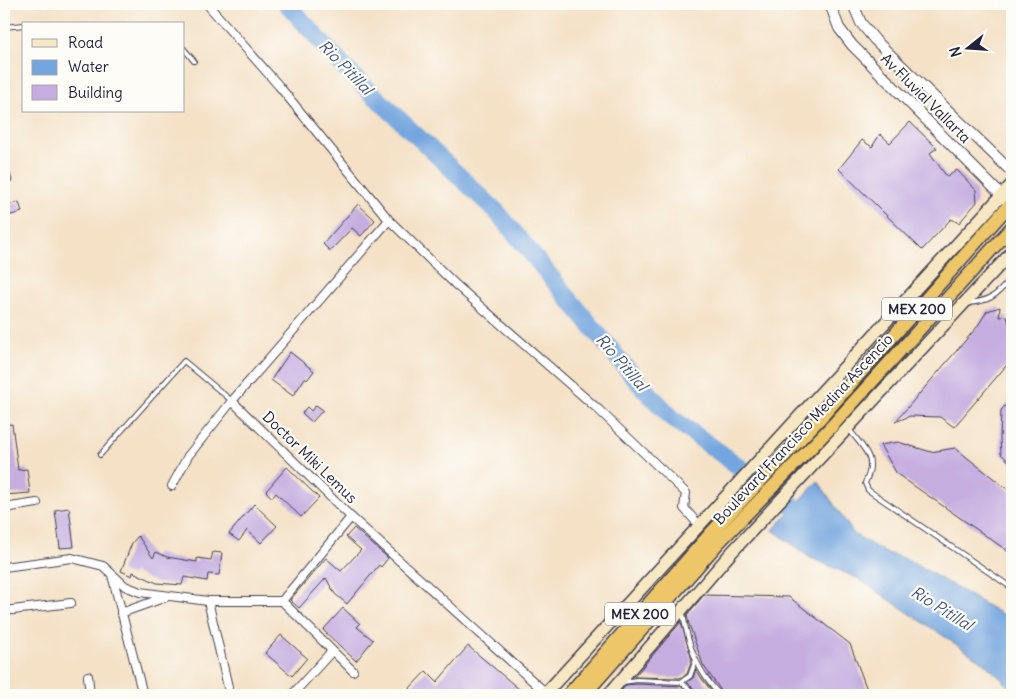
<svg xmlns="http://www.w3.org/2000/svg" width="1016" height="699" font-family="Delius,sans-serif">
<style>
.water{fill:#73a5de;stroke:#4a648c}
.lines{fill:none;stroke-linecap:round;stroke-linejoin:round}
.river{stroke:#73a5de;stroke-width:18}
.building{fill:#c5ade0}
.service-casing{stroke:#423f50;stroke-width:6}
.minor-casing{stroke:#423f50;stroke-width:10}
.tertiary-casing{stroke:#423f50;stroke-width:12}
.secondary-casing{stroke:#423f50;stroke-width:14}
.trunk-casing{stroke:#423f50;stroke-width:15}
.service{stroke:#fff;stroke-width:4}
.minor{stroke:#fff;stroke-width:8}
.tertiary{stroke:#fff;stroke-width:10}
.secondary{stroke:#f7e8c3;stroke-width:11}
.trunk{stroke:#ecc669;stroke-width:12}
.labels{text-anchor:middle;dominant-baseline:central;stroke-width:4.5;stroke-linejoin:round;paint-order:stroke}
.shield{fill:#fdfcf7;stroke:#646373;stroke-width:1}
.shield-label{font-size:14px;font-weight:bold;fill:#22223b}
.street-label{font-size:15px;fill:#22223b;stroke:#fdfcf7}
.water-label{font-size:16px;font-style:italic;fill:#42567c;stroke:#fdfcf7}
</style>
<rect width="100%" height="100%" fill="#fdfcf7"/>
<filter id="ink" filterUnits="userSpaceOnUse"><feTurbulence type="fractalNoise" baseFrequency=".02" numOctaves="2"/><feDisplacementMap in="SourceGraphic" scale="10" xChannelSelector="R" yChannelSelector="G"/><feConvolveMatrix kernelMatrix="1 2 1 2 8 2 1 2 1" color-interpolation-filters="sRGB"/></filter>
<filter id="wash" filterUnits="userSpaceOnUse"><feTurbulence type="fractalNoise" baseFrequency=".0096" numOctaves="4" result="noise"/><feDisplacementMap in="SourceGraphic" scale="20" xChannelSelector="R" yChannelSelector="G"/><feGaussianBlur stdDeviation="1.12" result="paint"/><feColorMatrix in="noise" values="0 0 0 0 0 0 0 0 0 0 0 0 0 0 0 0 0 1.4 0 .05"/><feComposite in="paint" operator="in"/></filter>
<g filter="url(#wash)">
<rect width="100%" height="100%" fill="#f4e1c6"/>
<path class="water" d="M818 481 854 534 884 552 907 559 1012 620V689L984 663 857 578 809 557 773 530Z"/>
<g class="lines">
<path class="river" d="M287 4 343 66 497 212 637 381 672 418 814 521"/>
</g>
<g id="blocks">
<path class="building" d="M910 122 937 148 930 153 947 177 957 170 976 190 977 202 959 223 951 219 922 250 839 169 862 140 872 147 880 134 890 143Z
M6 159 12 181 4 183V160Z
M19 202 22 212 4 217V206Z
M358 204 375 220 361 236 352 228 330 251 323 244Z
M1000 307 999 317 1007 316 1012 343V359L954 427 940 417 910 416 895 422 977 327 987 311Z
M290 352 314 371 307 380 305 378 293 396 271 380Z
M1012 399V464L1001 454 1000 440 1001 410Z
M316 405 323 410 312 422 302 413 307 407 311 411Z
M12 424 18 470 27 469 30 493 4 495V425Z
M898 442 931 452 955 448 1012 493V554L897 474 880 445Z
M287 467 319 498 301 517 276 493 272 498 266 491Z
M254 504 277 526 261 543 247 530 239 541 229 534Z
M69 508 74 547 60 548 55 510Z
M354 528 388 558 381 567 379 565 347 604 335 594 326 578 299 608 290 600 326 558 341 571 361 550 346 537Z
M138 536 153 558 156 552 167 557 197 562V558L211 560 213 552 222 553 219 575 208 574 207 581 184 577 182 585 157 583 133 572 132 576 121 571 132 543Z
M704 595 789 597 850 644 869 695H724L703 665 689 624 687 615Z
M343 608 360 624 357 627 373 640 356 661 323 630Z
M681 622 692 660 687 674 680 678 634 677Z
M281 635 307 658 292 676 265 653Z
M468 646 526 695H413L408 690 426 671 437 682Z
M696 669 702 679 715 695H700L687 682 693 678Z
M637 684 680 686 691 695H618L626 685Z"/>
</g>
</g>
<g filter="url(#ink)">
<use href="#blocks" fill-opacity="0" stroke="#423f50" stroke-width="1"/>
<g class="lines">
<defs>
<path id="service" d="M4 27 24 25
M184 49 194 61
M968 303C989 301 995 297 1009 281L1007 260
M849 429C864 450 878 457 865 483L868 490 1012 588
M100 455 184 361 232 401
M683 613C688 646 697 671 720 695
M623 682 637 680 681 682 696 695
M681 682 690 676 695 662
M389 693 391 695"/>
<path id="minor" d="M207 4 279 86 389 220 456 285 599 410 686 493 684 508 699 525
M389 220 232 401 351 517 546 693
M172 486 188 456 232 401
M4 508 37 503
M4 567 72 558 103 566 125 586 140 592 208 601H282L351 517
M112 575 143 695
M208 601 228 687
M282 601 353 671
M4 611 71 603
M121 613 166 597
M88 676 90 695
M292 695 332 651"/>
<path id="tertiary" d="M830 4 839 28 852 45 1012 206
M853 4 861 23 875 40 1012 172"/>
<path id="secondary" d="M544 695 1012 184
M608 695 731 553 1012 252"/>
<path id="trunk" d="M568 695 711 533 824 414 1012 202
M584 695 719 542 832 426 1012 227"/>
</defs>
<use href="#service" class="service-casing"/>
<use href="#minor" class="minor-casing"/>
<use href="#tertiary" class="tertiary-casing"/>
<use href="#secondary" class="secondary-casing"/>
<use href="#trunk" class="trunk-casing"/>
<use href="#service" class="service"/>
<use href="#minor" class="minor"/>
<use href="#tertiary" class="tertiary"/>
<use href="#secondary" class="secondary"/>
<use href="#trunk" class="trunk"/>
</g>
</g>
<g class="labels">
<g class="shield">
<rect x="882" y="297.5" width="70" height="23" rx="4"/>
<rect x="605" y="602.5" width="70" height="23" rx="4"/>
</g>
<g class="shield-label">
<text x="917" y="309">MEX 200</text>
<text x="640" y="614">MEX 200</text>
</g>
<g class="street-label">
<text transform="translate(926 98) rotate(45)">Av Fluvial Vallarta</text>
<text transform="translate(803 429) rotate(-47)">Boulevard Francisco Medina Ascencio</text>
<text transform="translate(310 457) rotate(44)">Doctor Miki Lemus</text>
</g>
<g class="water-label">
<text transform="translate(346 67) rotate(46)">Rio Pitillal</text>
<text transform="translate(622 362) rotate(49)">Rio Pitillal</text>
<text transform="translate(942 608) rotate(32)">Rio Pitillal</text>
</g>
</g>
<rect width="1016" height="699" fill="none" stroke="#fdfcf7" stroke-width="20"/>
<rect x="22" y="22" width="162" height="90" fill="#fdfcf7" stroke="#a5a5ac"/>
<rect x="32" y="39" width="25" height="8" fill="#f7e8c3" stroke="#a5a5ac"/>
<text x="68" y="48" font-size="15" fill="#22223b">Road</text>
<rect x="32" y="60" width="25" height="15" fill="#73a5de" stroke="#a5a5ac"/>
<text x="68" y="72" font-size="15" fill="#22223b">Water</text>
<rect x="32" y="85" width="25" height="15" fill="#c5ade0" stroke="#a5a5ac"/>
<text x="68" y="98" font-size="15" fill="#22223b">Building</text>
<g transform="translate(968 48) rotate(253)" stroke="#fdfcf7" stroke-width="4" paint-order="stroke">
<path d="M0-4L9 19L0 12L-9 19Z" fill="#22223b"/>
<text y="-8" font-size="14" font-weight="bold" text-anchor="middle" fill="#22223b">N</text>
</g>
</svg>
